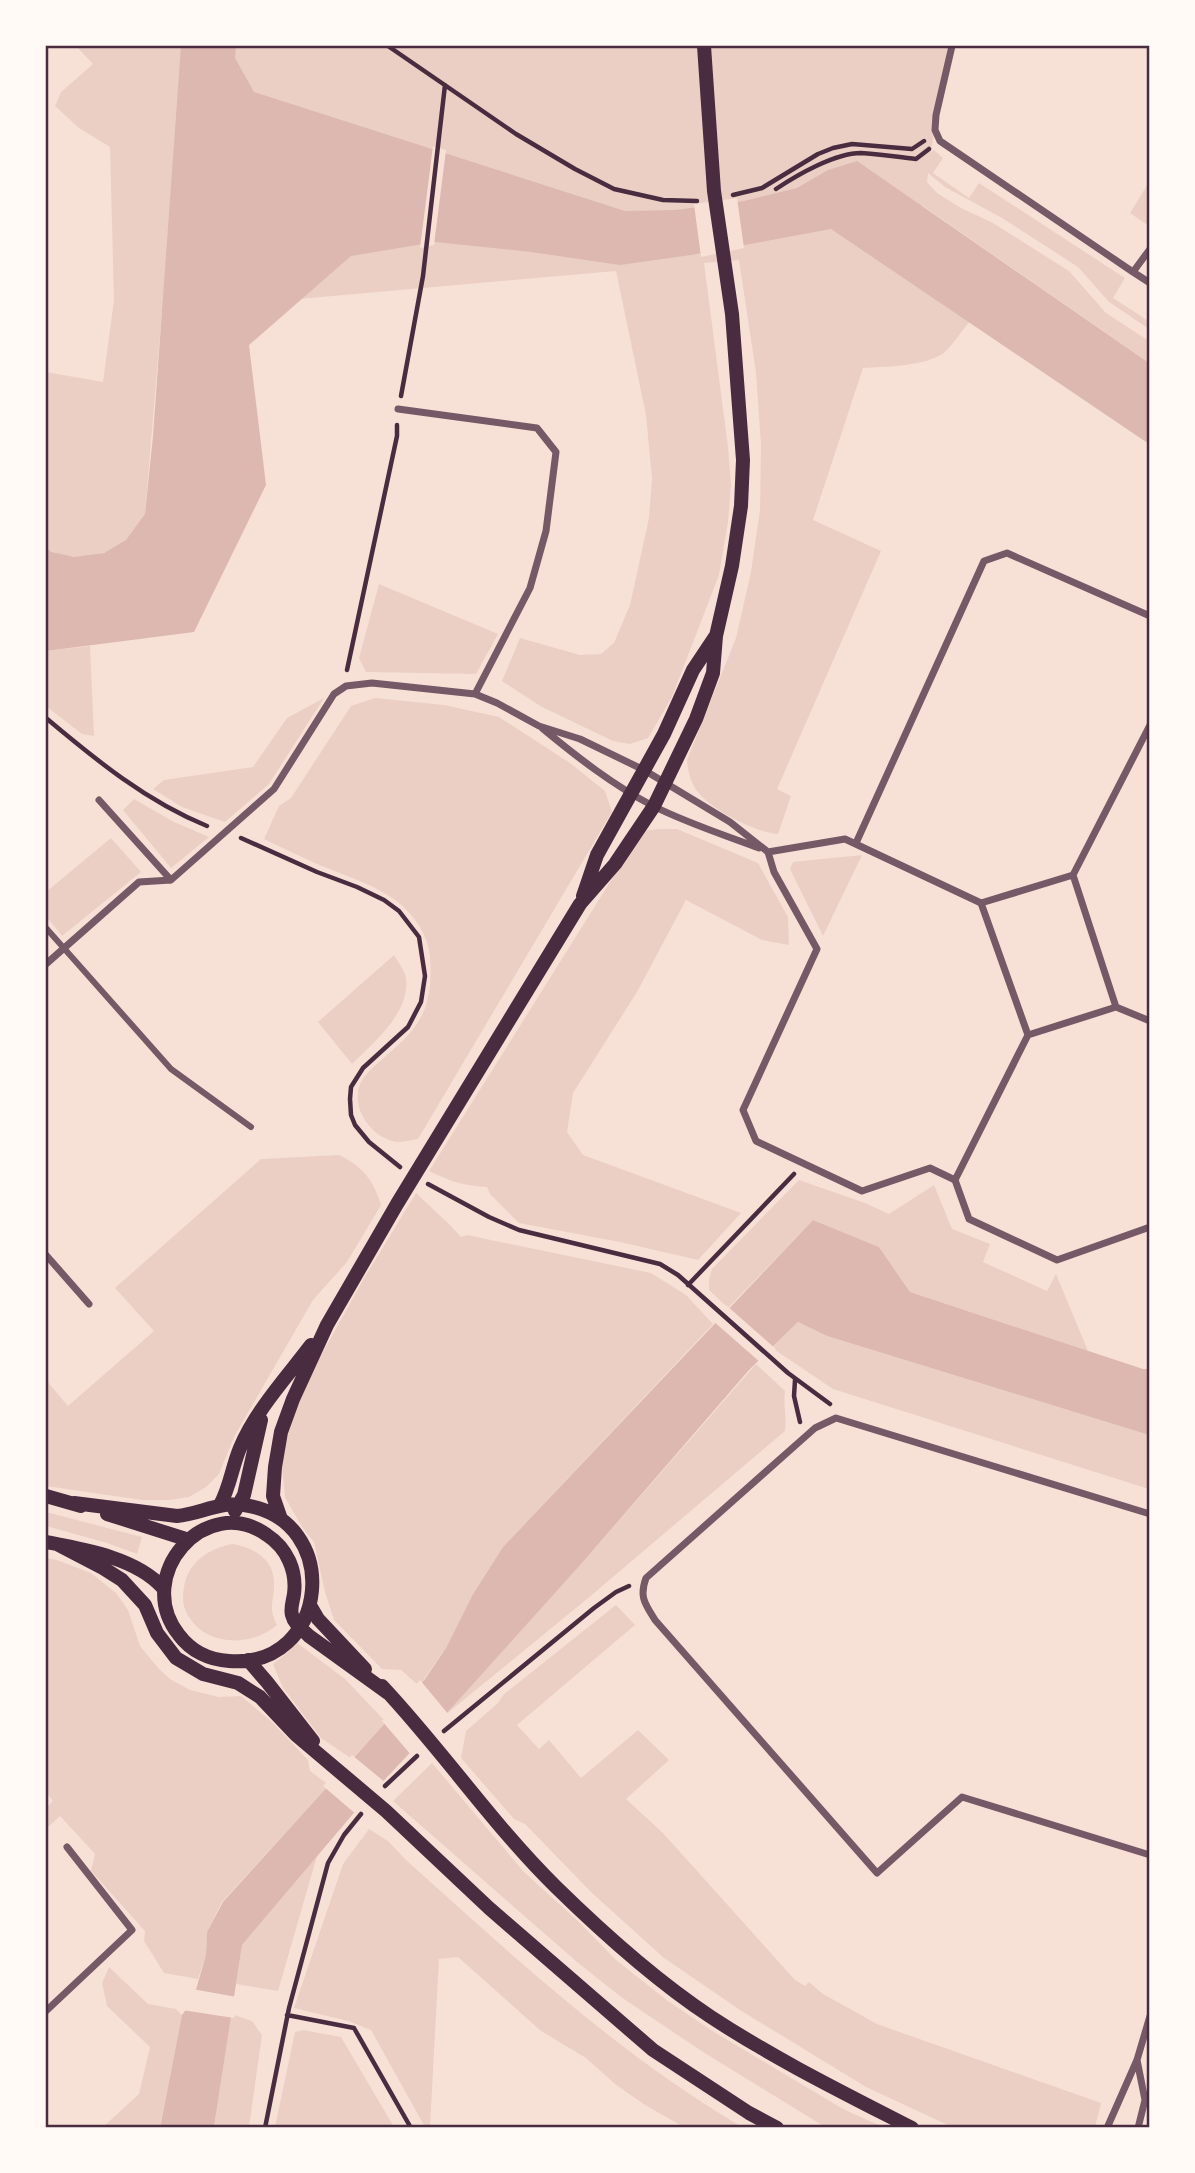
<svg xmlns="http://www.w3.org/2000/svg" width="1195" height="2173" font-family="Ubuntu,sans-serif">
<style>
.green{fill:#ebcfc5}
.water{fill:#dcb8b0}
.pier{fill:#f7e1d7}
.lines{fill:none;stroke-linecap:round;stroke-linejoin:round}
.path{stroke:#4a2c40;stroke-width:4.5}
.pedestrian{stroke:#755966;stroke-width:6}
.minor{stroke:#755966;stroke-width:7}
.secondary{stroke:#4a2c40;stroke-width:14}
.neatline{fill:none;stroke:#4a2c40;stroke-width:2.5}
</style>
<rect width="100%" height="100%" fill="#f7e1d7"/>
<path class="green" d="M76 46H948L931 152 934 150 943 158 933 173 969 198 979 183 1125 278 1113 298 1150 322 1149 329 1109 302 1078 267 1002 218 945 187 928 173 927 182 937 193 961 208 993 223 1069 271 1106 313 1149 341V363L923 206 863 250 970 321C962 331 954 343 945 352 928 366 884 367 863 368L813 520 881 551 777 789 791 796 778 834C756 833 710 809 697 791 690 781 688 771 687 760L736 638 751 572 760 510 761 445 756 373 739 260 704 263 728 447 731 485 728 522 719 575 672 697 648 738 630 744 613 741 542 707 502 681 520 638 580 655 601 654 614 643 630 605 649 518 652 479 646 415 616 271 162 311 145 514C139 522 133 534 125 541 104 558 69 563 46 548V372L103 382 114 300 110 147 79 128 55 106 61 92 93 64Z
M1149 182 1150 226H1149L1130 213Z
M379 584 498 634 476 674 366 672 359 658Z
M90 646 94 736 82 734 46 706V651Z
M324 698 269 784 225 822 182 807 153 789 164 780 253 767 287 718Z
M375 698 444 705 499 717 570 763 605 791 612 812 418 1139C411 1140 403 1142 397 1142 372 1138 352 1110 359 1087 362 1077 371 1069 379 1062 406 1038 426 1024 430 985 431 971 431 955 427 942 409 893 360 882 317 864 299 856 281 847 264 839L279 806 291 798 351 706Z
M134 799 172 821 209 837 171 868 123 810Z
M658 829H677L758 863 788 917 789 945 762 940 686 900 637 992 573 1093 567 1132 583 1155 741 1213 698 1260 620 1242 519 1223 490 1194 487 1187C465 1186 449 1181 429 1171L642 831Z
M111 838 141 872 62 936 46 916V892Z
M862 855 823 936 790 869 793 862Z
M394 955C398 962 406 972 406 979 410 1013 373 1043 352 1064L318 1022Z
M339 1155C363 1167 373 1179 381 1205L347 1262 313 1300 234 1437 219 1474 206 1487 189 1497 170 1500H142L46 1486V1380L68 1406 154 1331 115 1288 261 1159Z
M799 1180 865 1203 889 1214 934 1185 952 1229 990 1244 983 1262 1047 1291 1056 1274 1088 1351 910 1292 879 1247 813 1220 728 1308 709 1290V1279L712 1269Z
M416 1193 450 1225 461 1237 467 1235 651 1273 686 1295 713 1324 503 1547 473 1594 446 1648 419 1686 401 1670 382 1669 334 1620 325 1592 314 1542 302 1527 285 1497 281 1458 296 1409 318 1361 363 1280Z
M798 1322 827 1336 1149 1435V1489L833 1389 772 1348Z
M756 1364 785 1391C783 1406 787 1416 785 1431L587 1599 444 1716 582 1563Z
M46 1512 142 1537 137 1554 107 1543 46 1526Z
M233 1544C254 1548 273 1558 274 1582 275 1600 267 1606 277 1625 250 1649 199 1646 185 1609 182 1602 183 1594 184 1587 188 1562 209 1548 233 1544Z
M46 1558 57 1560 91 1573 116 1593 128 1610 140 1646 159 1669 170 1679 190 1690 219 1697 241 1696 272 1722 308 1760 310 1771 329 1785 222 1902 207 1932 206 1955 198 1979 164 1973 144 1941 145 1931 91 1871 95 1854 60 1816 46 1829V1808L53 1801 46 1792Z
M616 1605 635 1625 517 1725 539 1749 549 1740 581 1778 638 1730 669 1760 626 1799 663 1833 795 1980 805 1986 809 1982 823 1994 877 2024 1101 2103 1095 2127H952L866 2087 740 2010 664 1958 592 1893 525 1824 514 1819 461 1758 466 1731 498 1703 503 1695Z
M296 1642 345 1679 386 1722 352 1759 321 1738 283 1688 273 1664 287 1653Z
M432 1763 524 1872 579 1922 616 1960 668 2001 711 2030 843 2109 883 2127H825L703 2052 621 1997 577 1962 393 1801Z
M369 1829 388 1841 406 1860C512 1955 618 2054 742 2127H684L645 2105 615 2084 586 2058 541 2031 458 1957 439 1959 430 2127H425L371 2030 348 2021 294 2008 343 1864Z
M317 1856 278 1991 236 1984 242 1945Z
M109 1967 148 2004 176 2009 182 2015 160 2127H103L139 2094 150 2047 107 2006 102 1983Z
M231 2014 252 2021 262 2035 249 2127 214 2128Z
M303 2030 341 2037 394 2127H275L295 2032Z"/>
<path class="water" d="M181 46H236L235 58 254 92 625 211 675 210 744 201 797 188 828 170 857 161 1149 363V444L831 229 691 255 620 265 531 252 435 242 351 256 249 345 266 485 194 632 46 651V548L52 552 74 557 104 553 126 540 145 514 153 436Z
M813 1220 879 1247 910 1292 1143 1369H1149V1435L827 1336 798 1322 749 1370 582 1563 437 1724 358 1808 242 1945 214 2127 160 2128 182 2015 193 2000 206 1955 207 1932 223 1902 425 1679 446 1648 473 1594 503 1547Z"/>
<path class="pier" d="M433 146 446 150 434 245 420 248Z
M737 198 744 248 701 257 694 204Z
M726 1305 776 1349 761 1363 712 1320Z
M420 1680 449 1715 412 1756 382 1721Z
M352 1755 386 1783 357 1815 323 1786Z
M192 1989 237 1997 234 2018 182 2010 190 1999Z"/>
<g class="lines">
<path class="path" d="M388 46 516 134 575 169 614 189 663 200 697 201
M776 189C797 175 835 153 861 153 879 154 897 157 916 159L929 149
M733 195 762 188 818 154 833 148 852 144 912 149 924 141
M401 396 423 276 445 85
M347 670 397 436V425
M46 718C96 760 146 801 207 826
M241 838 317 872 357 887 384 900 399 911 419 937 425 976 421 1002 408 1027 363 1068 351 1087 350 1099 351 1115 355 1125 369 1142 400 1167
M428 1184 489 1217 519 1230 660 1264 678 1275 788 1373 830 1404
M688 1285 794 1174
M795 1380 794 1396 800 1422
M444 1731 594 1608 616 1592 629 1586
M385 1786 417 1756
M287 2015 354 2028 411 2128
M265 2128 289 2008 328 1863 344 1835 361 1814"/>
<path class="pedestrian" d="M46 928 171 1069 251 1127"/>
<path class="minor" d="M952 46 936 115 935 130 940 141 1133 272
M1150 249 1133 272 1150 283
M398 409 537 428 556 452 546 531 530 588 475 694
M542 728C577 757 613 785 653 806 687 823 724 835 759 848
M99 800 171 880
M856 843 984 561 1007 553 1150 616
M1073 875 1116 1007 1150 1021
M981 903 1073 875 1150 725
M46 964 139 882 171 880 274 789 334 694 346 686 372 683 475 694 497 703 539 726 580 739 644 770 730 822 768 852
M1116 1007 1028 1035 955 1180 969 1219 1057 1260 1150 1227
M955 1180 930 1168 862 1191 756 1141 743 1110 817 949 774 872 768 852 845 839 981 903 1028 1035
M46 1255 89 1304
M1150 1514 836 1418 815 1428 806 1436 646 1578C639 1597 645 1604 655 1620L877 1873 962 1797 1150 1855
M46 2011 132 1930 67 1847
M1137 2060 1145 2100 1138 2128
M1107 2128 1137 2060 1150 2016"/>
<path class="secondary" d="M583 896 597 855 664 734 693 670 715 637
M46 1496 81 1506
M74 1503 177 1516C200 1514 220 1501 244 1505 344 1519 330 1669 229 1661 209 1660 191 1651 179 1635 132 1576 206 1491 267 1535 287 1548 297 1571 294 1594 293 1601 290 1609 292 1615 294 1624 303 1630 309 1636L388 1693
M220 1505C230 1487 232 1467 240 1448 256 1410 286 1378 311 1345
M235 1511 244 1495 261 1420
M107 1514 189 1540
M281 1519 273 1496 275 1467 281 1432 293 1399 327 1325 397 1204 580 904 615 864 654 806 696 719 713 673 716 636 732 566 741 506 743 460 732 314 714 191 704 46
M46 1542C83 1549 137 1558 163 1588
M57 1544 103 1568 122 1580 145 1605 157 1633 176 1658 203 1674 238 1683 260 1697 296 1735 386 1811 489 1908 653 2050 749 2113 777 2128
M311 1607 318 1619 365 1669
M248 1660 267 1682 313 1741
M382 1686C443 1751 493 1825 556 1887 604 1934 655 1980 711 2017 775 2059 844 2093 912 2128"/>
</g>
<rect width="1195" height="2173" fill="none" stroke="#fffaf5" stroke-width="94"/>
<rect x="47" y="47" width="1101" height="2079" class="neatline"/>
</svg>
